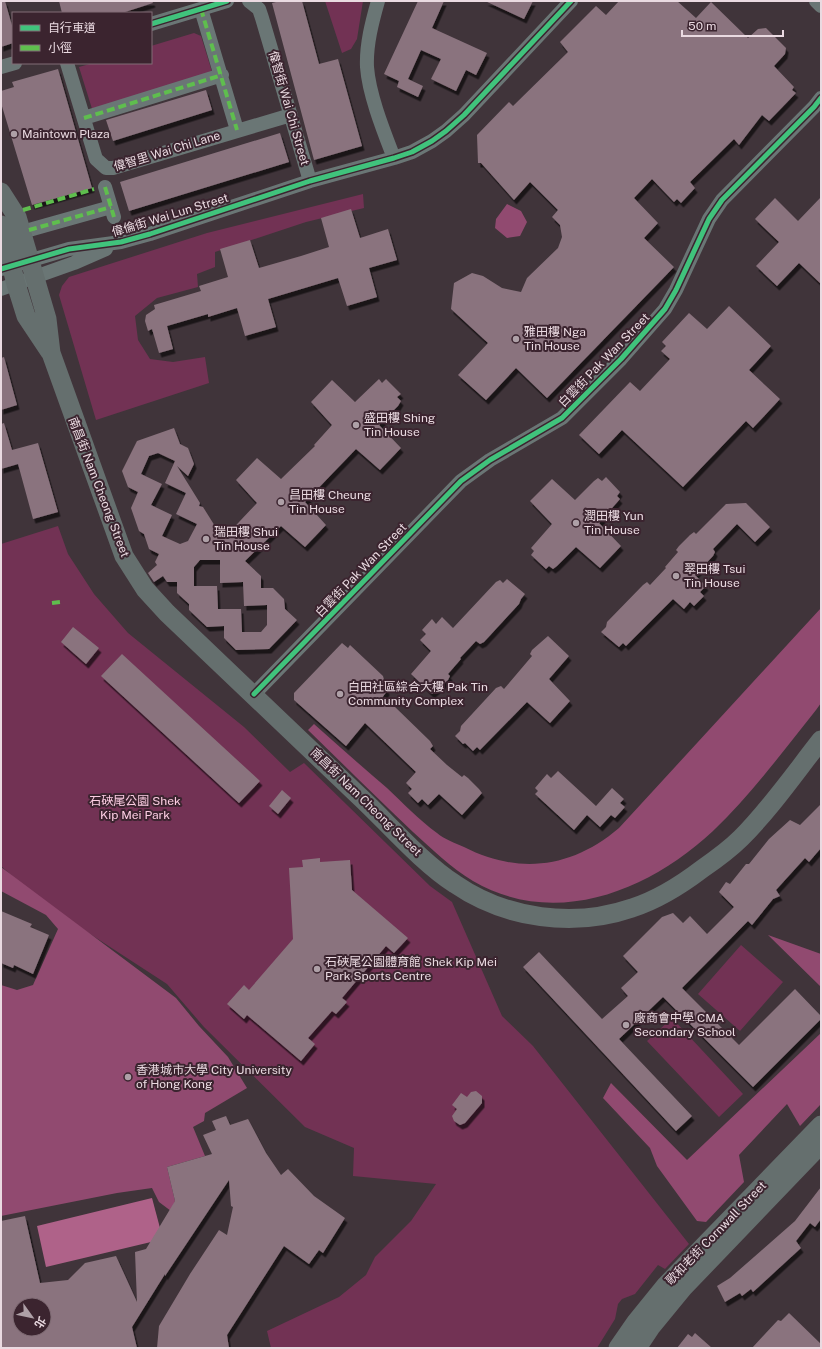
<svg xmlns="http://www.w3.org/2000/svg" width="822" height="1349" font-family="'Public Sans','Noto Sans TC',sans-serif">
<style>
.green{fill:#723254}
.forest{fill:#914a70}
.water{fill:#af6289}
.building{fill:#8a737e;fill-rule:evenodd;filter:url(#shadow)}
.lines{fill:none;stroke-linecap:round;stroke-linejoin:round}
.street{stroke:#6a7675;stroke-width:14}
.secondary{stroke:#656f6e;stroke-width:19}
.quiet{stroke:#5fbe4e;stroke-width:4;stroke-dasharray:8 4;stroke-linecap:butt}
.cycleway-casing{stroke:#3b242f;stroke-width:8}
.cycleway{stroke:#40c37c;stroke-width:5}
.poi-dot{fill:#aea0a7;stroke:#3b242f;stroke-width:1.5}
.labels{text-anchor:middle;dominant-baseline:central;stroke-width:4;stroke-linejoin:round;paint-order:stroke}
.street-label{font-size:12px;fill:#eadae1;stroke:#3b242f}
.poi-label{font-size:12px;fill:#eadae1;stroke:#3b242f;text-anchor:start}
.park-label{font-size:12px;fill:#fccde2;stroke:#3b242f}
</style>
<defs>
<filter id="shadow"><feDropShadow dx="2.5" dy="4.5" stdDeviation="0" flood-color="#0009"/></filter>
</defs>
<rect width="100%" height="100%" fill="#40343a"/>
<path class="green" d="M325 1H363L357 39 351 49 342 53Z
M194 33 201 36 213 75 93 112 79 67 93 63H151V46Z
M363 194 364 208 306 222 215 252V267L197 274 198 287 157 298 135 316 138 340 150 359 173 362 205 357 209 383 96 420 59 295 62 286 69 277 207 233Z
M58 526 68 554 94 594 128 633 244 727 290 772 304 763 430 886 452 902 502 1016 533 1046 689 1244 665 1269 658 1265 635 1294 622 1299 618 1304 615 1319 597 1348H271L267 1331 339 1297 366 1275 375 1257 411 1221 436 1184 353 1176 354 1148 305 1127 204 1027 167 984 44 904 1 866V544Z
M741 945 783 982 740 1031 698 994Z
M672 1018 743 1094 719 1117 647 1041Z"/>
<path class="forest" d="M507 204 521 211 527 222 520 236 507 238 495 228 496 219Z
M821 608V703L816 710C783 751 751 795 713 831 649 891 555 929 473 881 451 868 432 849 413 832 378 799 343 764 308 730L314 724C338 745 362 767 387 788 403 803 419 820 437 833 444 839 455 843 464 847 519 875 572 868 619 828Z
M1 867 176 998 199 1026 228 1057 247 1088 205 1113 204 1121 193 1127 205 1156 167 1167 175 1201 171 1211 159 1202 152 1188 117 1193 1 1216V985L17 990 33 985 58 929 46 915 1 891Z
M768 935 821 954V987Z
M821 1033V1104L800 1126 787 1104 739 1155 744 1182 706 1222 697 1221 657 1166 650 1148 603 1098 611 1083 687 1160Z"/>
<path class="water" d="M152 1198 160 1228 151 1242 46 1267 37 1226Z"/>
<path class="building" d="M1 1H5L13 29V43L1 47Z
M59 1H152L153 3 122 13H62Z
M280 1H302L319 64 338 59 362 146 314 160 272 3Z
M418 1H444L432 28 487 53 476 75 466 70 456 91 431 79 441 59 421 50 408 79 423 86 418 97 397 87 399 81 384 74Z
M485 1H533L524 19Z
M619 1H677L696 18 711 2 748 38 758 29 766 28 786 48 785 54 774 66 794 87 792 90 796 93 769 121 762 115 739 145 734 139 690 182 695 188 681 203 677 199 674 202 652 179 634 198 658 223 644 238 674 267 547 398 516 368 486 400 458 375 488 343 451 309 454 283 472 273 483 276 502 288 521 292 527 278 558 248 562 237 560 225 552 217 558 210 530 182 514 200 481 163H478L477 135 509 102 513 106 568 52 560 42 596 6 606 15Z
M58 69 92 188 32 205 1 103V91L14 87 12 82Z
M206 90 212 110 113 141 106 120Z
M280 133 289 162 129 211 120 182Z
M821 197V284L799 263 777 286 756 266 779 242 755 219 775 198 798 221Z
M351 209 360 238 388 229 397 260 369 268 377 297 347 306 338 278 268 299 276 327 245 336 237 308 208 317V314L167 326 173 349 159 353 152 329 148 331 145 321 146 315 155 309 154 305 201 291 199 286 228 277 220 249 250 240 259 268 301 256 329 247 321 218Z
M729 306 771 346 749 370 780 399 753 428 746 421 683 487 622 430 599 454 579 435 630 382 640 391 670 359 661 351 666 346 662 342 689 313 707 329Z
M4 357 17 405 1 410V358Z
M379 379 382 383 386 379 401 394 397 397 401 401 398 406 379 425 401 448 380 470 356 449 305 502 326 525 305 547 281 526 245 561 261 576V588H273L284 599 285 609 297 620 269 649 236 650 224 638V626L207 627 189 610V604L177 593V582H167L163 576 154 582 148 573 157 565 155 562 159 554 149 549 144 534 139 531 131 508 138 492 128 487 122 471 137 441 174 428 180 444 188 448 194 464 188 476 177 466 200 503 199 506 203 507 223 539 257 503 236 480 257 458 281 479 315 446 314 445 332 425 311 402 332 380 355 402ZM158 453 175 461 165 483 186 493 176 514 197 524 188 541 180 544 162 536 172 515 151 505 162 484 141 474 149 456ZM200 560H220V583L243 582 244 606 267 605V625L261 632H242L241 609H218L217 586H194V567Z
M4 423 12 450 38 443 58 512 33 519 18 464 1 469V424Z
M606 477 620 492 617 496 620 499 599 523 621 546 600 568 576 547 557 566 553 569 549 566 546 569 531 555 534 551 531 548 552 524 530 501 552 479 575 500 594 481 598 478 602 481Z
M746 503 770 527 755 542 737 524 713 549 715 552 713 556 695 575 706 586 700 592 704 596 694 606 690 602 684 609 673 599 626 646 623 643 619 647 601 632 606 627 607 622 643 585 647 582 650 585 666 568 665 567 678 552 676 550 679 546 690 535 694 532 696 534 726 504Z
M507 579 525 594 521 599 519 604 484 642 480 644 476 641 460 658 461 659 448 674 450 676 448 680 432 694 411 674 431 651 420 640 426 634 422 630 432 619 436 624 442 617 453 628 496 582 500 580 503 583Z
M73 627 99 648 86 664 61 642Z
M548 636 569 656 549 679 570 701 550 723 527 702 480 750 477 747 473 751 465 743 463 744 455 736 460 731 461 726 496 688 501 686 504 689 532 656 530 654 532 650Z
M342 643 348 648 350 645 383 676 387 691 377 705 394 706 430 741 433 746 430 749 447 765 462 777 464 775 468 778 479 789 482 793 462 815 439 794 428 805 422 799 418 803 408 793 412 789 406 783 416 772 365 723 346 746 294 700V693Z
M122 654 260 781 239 803 101 676Z
M558 771 596 806 612 788 624 799 620 803 625 807 615 818 611 815 600 827 587 815 574 830 535 794 538 791 535 788 547 774 551 778Z
M282 790 291 798 278 814 269 806Z
M821 804V848L809 862 805 858 776 890 780 896 773 899 752 925 748 921 682 988 739 1045 795 989 821 1016V1019L753 1087 663 997 619 1039 692 1116 676 1131 523 967 539 952 602 1019 628 996 621 988 638 972 623 956 662 917 673 913 683 923 690 916 707 934 734 907 719 892 726 882 730 884 746 864H749L769 839 790 820 800 825Z
M320 858V862L350 860 352 890 408 938 394 953 386 946 342 998 347 1002 336 1014 332 1011 308 1038 315 1044 301 1061 247 1015 244 1019 227 1004 244 985 249 990 293 939 289 868 303 867 302 860Z
M1 911 32 924 30 927 49 935 33 974 14 965 13 968 1 963Z
M476 1091 482 1096V1103L465 1123 460 1125 454 1121 452 1116 457 1109 452 1105 461 1093 467 1097 471 1092Z
M226 1116 230 1125 248 1119 266 1153 281 1175 288 1169 314 1196 345 1218 323 1253 319 1250 309 1264 284 1246 227 1335 229 1348H157L159 1326 190 1274 219 1230 227 1235 233 1207 231 1206 229 1180 165 1276V1274L132 1327 137 1348H1V1221L25 1216 40 1283 68 1280 85 1263 116 1256 137 1302 135 1252 146 1249 175 1201 167 1167 212 1154 203 1135 216 1130 212 1121ZM20 1305H44V1329H20Z
M821 1187V1219L815 1227 810 1223 796 1241 801 1248 753 1292 751 1289 742 1296 740 1293 725 1302 717 1286 730 1278 795 1221Z
M789 1313 821 1344V1348H752L778 1320 781 1321Z
M695 1333 712 1348H677L688 1334 692 1337Z"/>
<g class="lines">
<path class="street" d="M249 1 259 9 262 18 310 181
M378 1C372 22 366 45 367 67 369 95 384 132 394 158
M816 1 821 6
M201 9 237 130
M151 24 227 1
M67 63 96 159 106 168H113L291 115
M1 67 15 63
M84 118 222 75
M105 187 114 217
M29 230 111 207
M1 269 69 249 121 242 150 234 310 181 394 158 412 152 432 141 446 131 464 115 571 1
M1 289 74 263 106 249
M254 694 461 481 490 460 562 418 621 359 665 309 676 290 709 219 722 200 814 107 821 98"/>
<path class="secondary" d="M1 192 17 217 47 319 51 353 124 556 145 589 167 613C231 674 295 735 359 796 389 824 421 862 455 884 506 919 574 928 632 908 657 900 681 885 702 869 715 860 729 850 741 838 771 808 795 773 821 740
M1 225 16 284 26 316 50 352
M618 1348 636 1322 666 1285 821 1125
M637 1348 651 1327 683 1288 821 1144"/>
<path class="quiet" d="M201 9 237 130
M84 118 222 75
M105 187 114 217
M23 210 94 189
M29 230 111 207
M52 603 60 602"/>
<defs>
<path id="cycleway" d="M151 24 227 1
M1 269 69 249 121 242 150 234 310 181 394 158 412 152 432 141 446 131 464 115 571 1
M254 694 461 481 490 460 562 418 621 359 665 309 676 290 709 219 722 200 814 107 821 98"/>
</defs>
<use href="#cycleway" class="cycleway-casing"/>
<use href="#cycleway" class="cycleway"/>
</g>
<g class="poi-dot">
<circle cx="14" cy="134" r="4"/>
<circle cx="516" cy="339" r="4"/>
<circle cx="356" cy="425" r="4"/>
<circle cx="281" cy="502" r="4"/>
<circle cx="576" cy="523" r="4"/>
<circle cx="206" cy="539" r="4"/>
<circle cx="676" cy="576" r="4"/>
<circle cx="340" cy="694" r="4"/>
<circle cx="317" cy="969" r="4"/>
<circle cx="626" cy="1025" r="4"/>
<circle cx="128" cy="1077" r="4"/>
</g>
<g class="labels">
<g class="street-label">
<text transform="translate(289 108) rotate(74)">偉智街 Wai Chi Street</text>
<text transform="translate(167 151) rotate(-17)">偉智里 Wai Chi Lane</text>
<text transform="translate(170 215) rotate(-17)">偉倫街 Wai Lun Street</text>
<text transform="translate(604 360) rotate(-46)">白雲街 Pak Wan Street</text>
<text transform="translate(99 487) rotate(69)">南昌街 Nam Cheong Street</text>
<text transform="translate(361 570) rotate(-46)">白雲街 Pak Wan Street</text>
<text transform="translate(366 802) rotate(44)">南昌街 Nam Cheong Street</text>
<text transform="translate(716 1233) rotate(-46)">歌和老街 Cornwall Street</text>
</g>
<g class="poi-label">
<text x="22" y="134">Maintown Plaza</text>
<text x="524" y="332">雅田樓 Nga<tspan x="524" dy="14">Tin House</tspan></text>
<text x="364" y="418">盛田樓 Shing<tspan x="364" dy="14">Tin House</tspan></text>
<text x="289" y="495">昌田樓 Cheung<tspan x="289" dy="14">Tin House</tspan></text>
<text x="584" y="516">潤田樓 Yun<tspan x="584" dy="14">Tin House</tspan></text>
<text x="214" y="532">瑞田樓 Shui<tspan x="214" dy="14">Tin House</tspan></text>
<text x="684" y="569">翠田樓 Tsui<tspan x="684" dy="14">Tin House</tspan></text>
<text x="348" y="687">白田社區綜合大樓 Pak Tin<tspan x="348" dy="14">Community Complex</tspan></text>
<text x="325" y="962">石硤尾公園體育館 Shek Kip Mei<tspan x="325" dy="14">Park Sports Centre</tspan></text>
<text x="634" y="1018">廠商會中學 CMA<tspan x="634" dy="14">Secondary School</tspan></text>
<text x="136" y="1070">香港城市大學 City University<tspan x="136" dy="14">of Hong Kong</tspan></text>
</g>
<g class="park-label">
<text x="135" y="801">石硤尾公園 Shek<tspan x="135" dy="14">Kip Mei Park</tspan></text>
</g>
</g>
<rect width="822" height="1349" fill="none" stroke="#eadae1" stroke-width="4"/>
<rect x="12" y="12" width="140" height="52" fill="#3b242f" stroke="#816d76"/>
<rect x="20" y="25" width="20" height="6" fill="#40c37c" stroke="#816d76"/>
<text x="48" y="32" font-size="12" fill="#eadae1">自行車道</text>
<rect x="20" y="45" width="20" height="6" fill="#5fbe4e" stroke="#816d76"/>
<text x="48" y="52" font-size="12" fill="#eadae1">小徑</text>
<g transform="translate(32 1317) rotate(123)"><circle r="19" fill="#3b242f" stroke="#816d76"/>
<path d="M0-3L7 15L0 10L-7 15Z" fill="#aea0a7"/>
<text y="-6" font-size="11" font-weight="bold" text-anchor="middle" fill="#eadae1">北</text>
</g>
<path d="M682 30v6h101v-6" fill="none" stroke="#eadae1" stroke-width="2"/>
<text x="688" y="30" font-size="12" fill="#eadae1" stroke="#3b242f" stroke-width="3" paint-order="stroke">50 m</text>
</svg>
